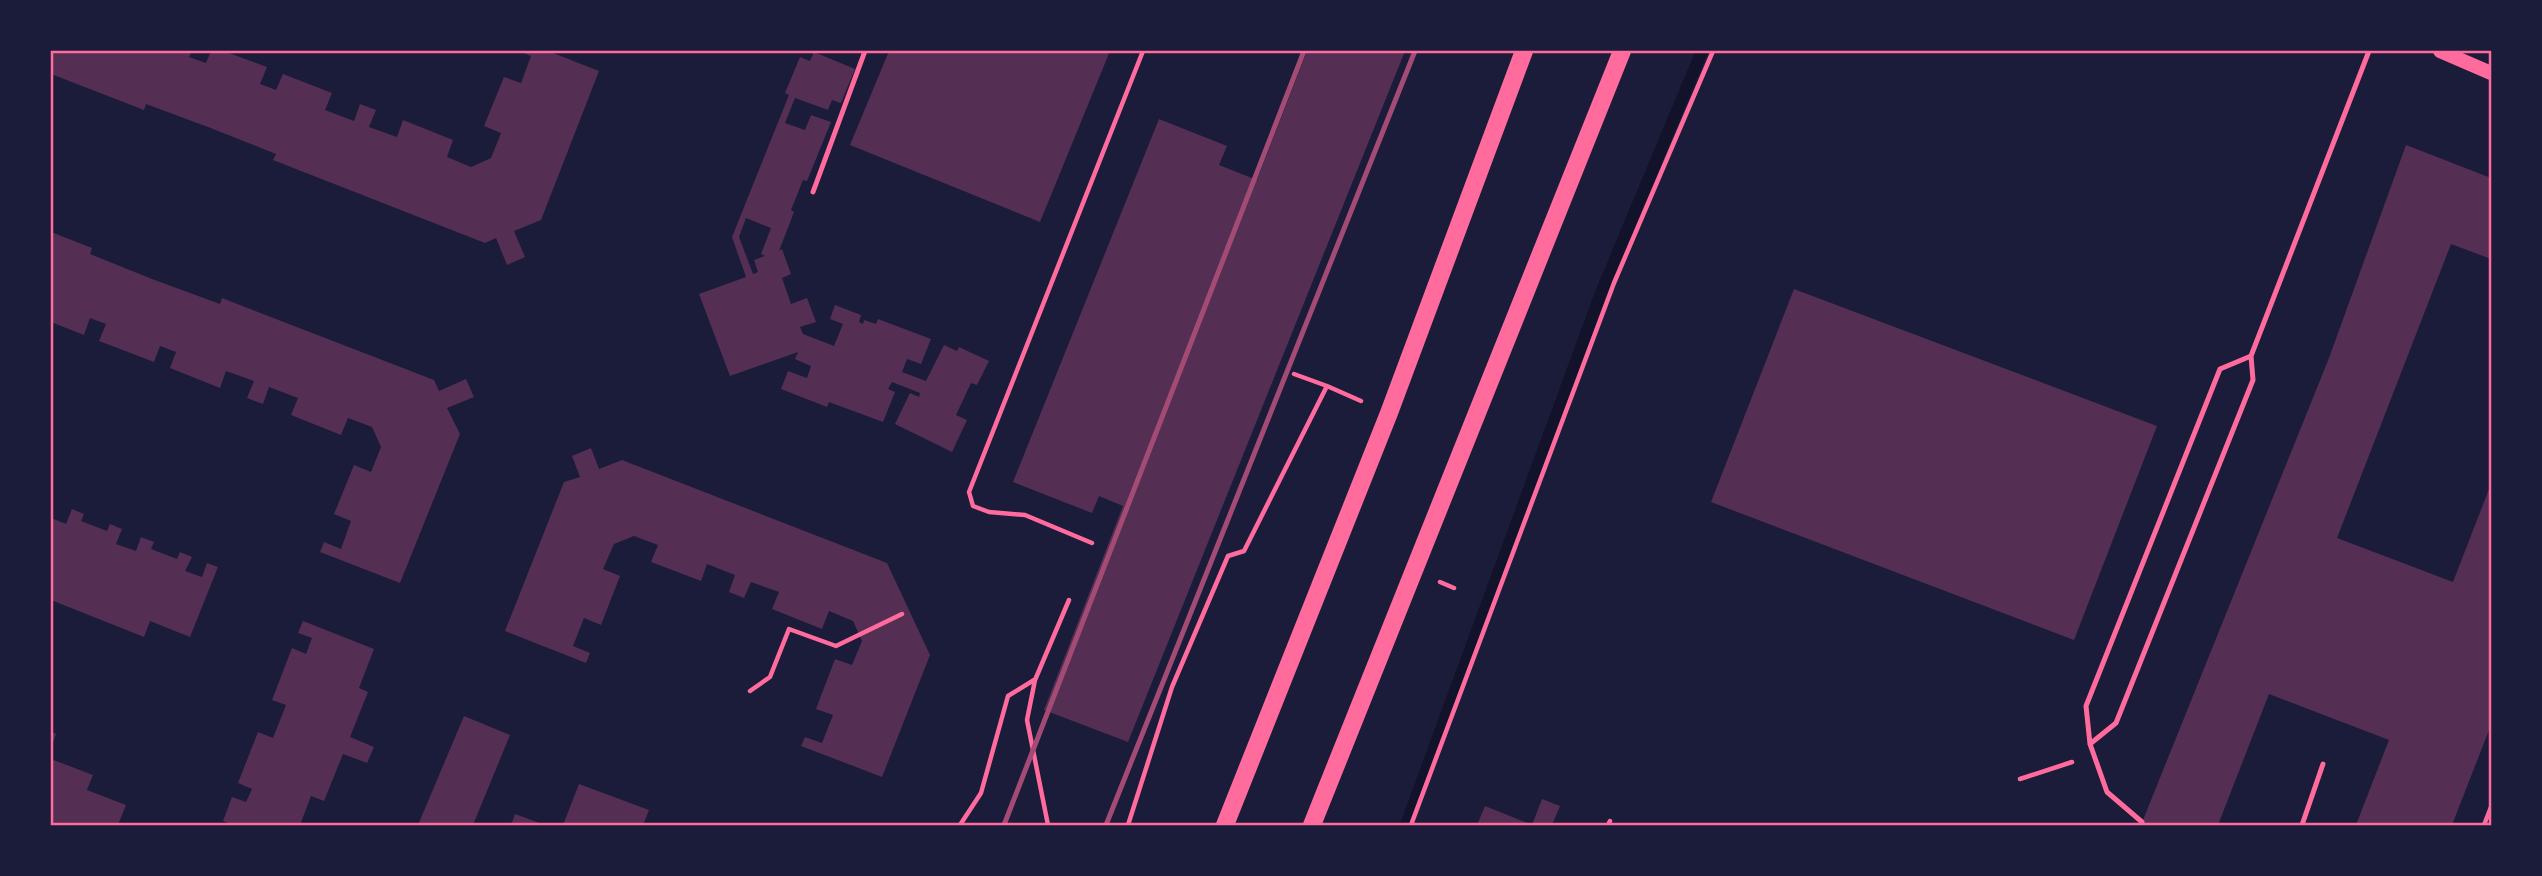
<svg xmlns="http://www.w3.org/2000/svg" width="2542" height="876" font-family="'Work Sans',sans-serif">
<style>
.lines{fill:none;stroke-linecap:round;stroke-linejoin:round}
.stream{stroke:#12122b;stroke-width:12}
.building{fill:#542f53;fill-rule:evenodd}
.path{stroke:#ff6b9d;stroke-width:4.5}
.service{stroke:#ff6b9d;stroke-width:5}
.secondary{stroke:#ff6b9d;stroke-width:14}
.primary{stroke:#ff6b9d;stroke-width:18}
.rail{stroke:#a44b75;stroke-width:5}
.neatline{fill:none;stroke:#ff6b9d;stroke-width:2.5}
</style>
<rect width="100%" height="100%" fill="#1b1b3a"/>
<g class="lines">
<path class="stream" d="M1406 825 1601 293 1702 51"/>
</g>
<path class="building" d="M51 51H192L189 57 206 63 211 51H224L267 67 260 84 276 90 283 74 332 93 325 110 354 121 360 104 376 110 369 127 397 137 403 120 453 140 447 157 471 167 491 158 501 133 484 126 504 77 521 83 531 56 519 51H548L599 71 541 220 514 231 525 257 507 265 496 238 485 243 273 160 276 154 208 127 146 104 144 110 51 74Z
M889 51H1110L1040 222 850 145Z
M1307 51H1405L1128 742 1044 710 1123 506 1099 496 1092 513 1013 482 1159 119 1227 146 1219 165 1257 180Z
M814 52 855 69 841 103 832 100 828 110 795 98 785 123 805 130 811 115 831 122 807 181 803 180 791 210 794 212 779 251 782 249 791 274 782 278 791 304 807 298 816 322 800 327 803 334 834 346 843 324 830 319 835 305 861 315 859 322 863 324 864 320 876 324 878 319 931 339 921 364 907 359 902 372 926 381 944 345 957 351 959 347 989 361 977 385 971 383 956 415 967 420 952 452 895 424 910 393 919 397 920 393 892 382 888 389 895 392 883 422 829 402 827 407 781 389 788 371 807 378 811 366 795 359 798 352 730 376 699 294 746 277 732 237 789 95 785 93 800 57 810 61ZM746 218 771 228 761 254 765 256 754 260 758 272 753 274 739 237Z
M2406 145 2491 178V259L2451 244 2337 538 2453 582 2491 484V725L2452 825H2356L2389 740 2269 694 2218 825H2141L2329 358Z
M51 232 92 248 90 254 152 279 220 304 222 298 434 380 439 391 466 379 474 397 447 408 460 434 400 583 320 552 324 542 341 549 351 521 334 514 354 465 371 472 381 447 372 427 348 418 341 435 291 415 298 398 269 387 263 404 247 398 254 381 226 371 220 388 170 368 176 352 160 346 154 362 99 341 106 324 90 318 84 335 51 322Z
M1794 289 2157 426 2074 640 1711 502Z
M591 448 599 469 622 460 887 563 930 655 882 777 801 746 805 737 822 743 833 715 816 709 835 659 852 665 862 641 853 621 829 611 822 629 772 609 779 592 751 582 744 598 729 592 735 575 707 564 701 581 651 562 658 545 634 536 614 544 603 569 620 576 601 625 584 618 573 646 590 653 586 663 505 631 564 482 580 477 572 456Z
M72 509 84 514 81 521 107 531 110 524 122 529 116 544 136 551 141 537 154 542 151 549 177 559 180 552 192 557 185 571 202 577 207 563 218 567 190 637 150 621 144 637 51 600V518L66 524Z
M303 621 374 649 359 688 368 692 350 737 374 747 367 763 343 754 324 801 311 796 300 825H235L223 821 232 797 246 802 252 789 238 783 258 732 273 738 286 705 272 700 292 648 306 654 312 638 298 633Z
M464 716 510 735 473 825H418Z
M51 731 56 734 51 748Z
M51 759 93 775 87 790 126 805 118 825H51Z
M579 784 649 810 643 825H563Z
M1542 799 1560 806 1552 825H1477L1485 806 1532 825Z
M515 814 545 825H511Z"/>
<g class="lines">
<path class="path" d="M1327 386 1361 401
M1092 543 1025 515 989 512 973 506 969 492 1143 51
M1440 582 1454 588
M750 691 770 677 789 629 836 646 902 614
M2020 779 2072 762
M960 825 981 793 1008 696 1034 680
M1048 825 1027 720 1035 680 1069 600
M1128 825 1172 687 1228 556 1244 551 1327 386 1294 374
M1411 825 1614 283 1713 51
M1608 825 1610 821
M2484 825 2491 807"/>
<path class="service" d="M813 192 865 51
M2090 744 2116 723 2253 380 2251 356 2369 51
M2142 822 2107 792 2090 744 2086 706 2220 369 2251 356
M2302 825 2323 764"/>
<path class="secondary" d="M2440 51 2491 73"/>
<path class="primary" d="M1225 825 1389 413 1524 51
M1312 825 1622 51"/>
<path class="rail" d="M1004 825 1304 51
M1106 825 1415 51"/>
</g>
<rect width="2542" height="876" fill="none" stroke="#1b1b3a" stroke-width="105"/>
<rect x="52" y="52" width="2438" height="772" class="neatline"/>
</svg>
